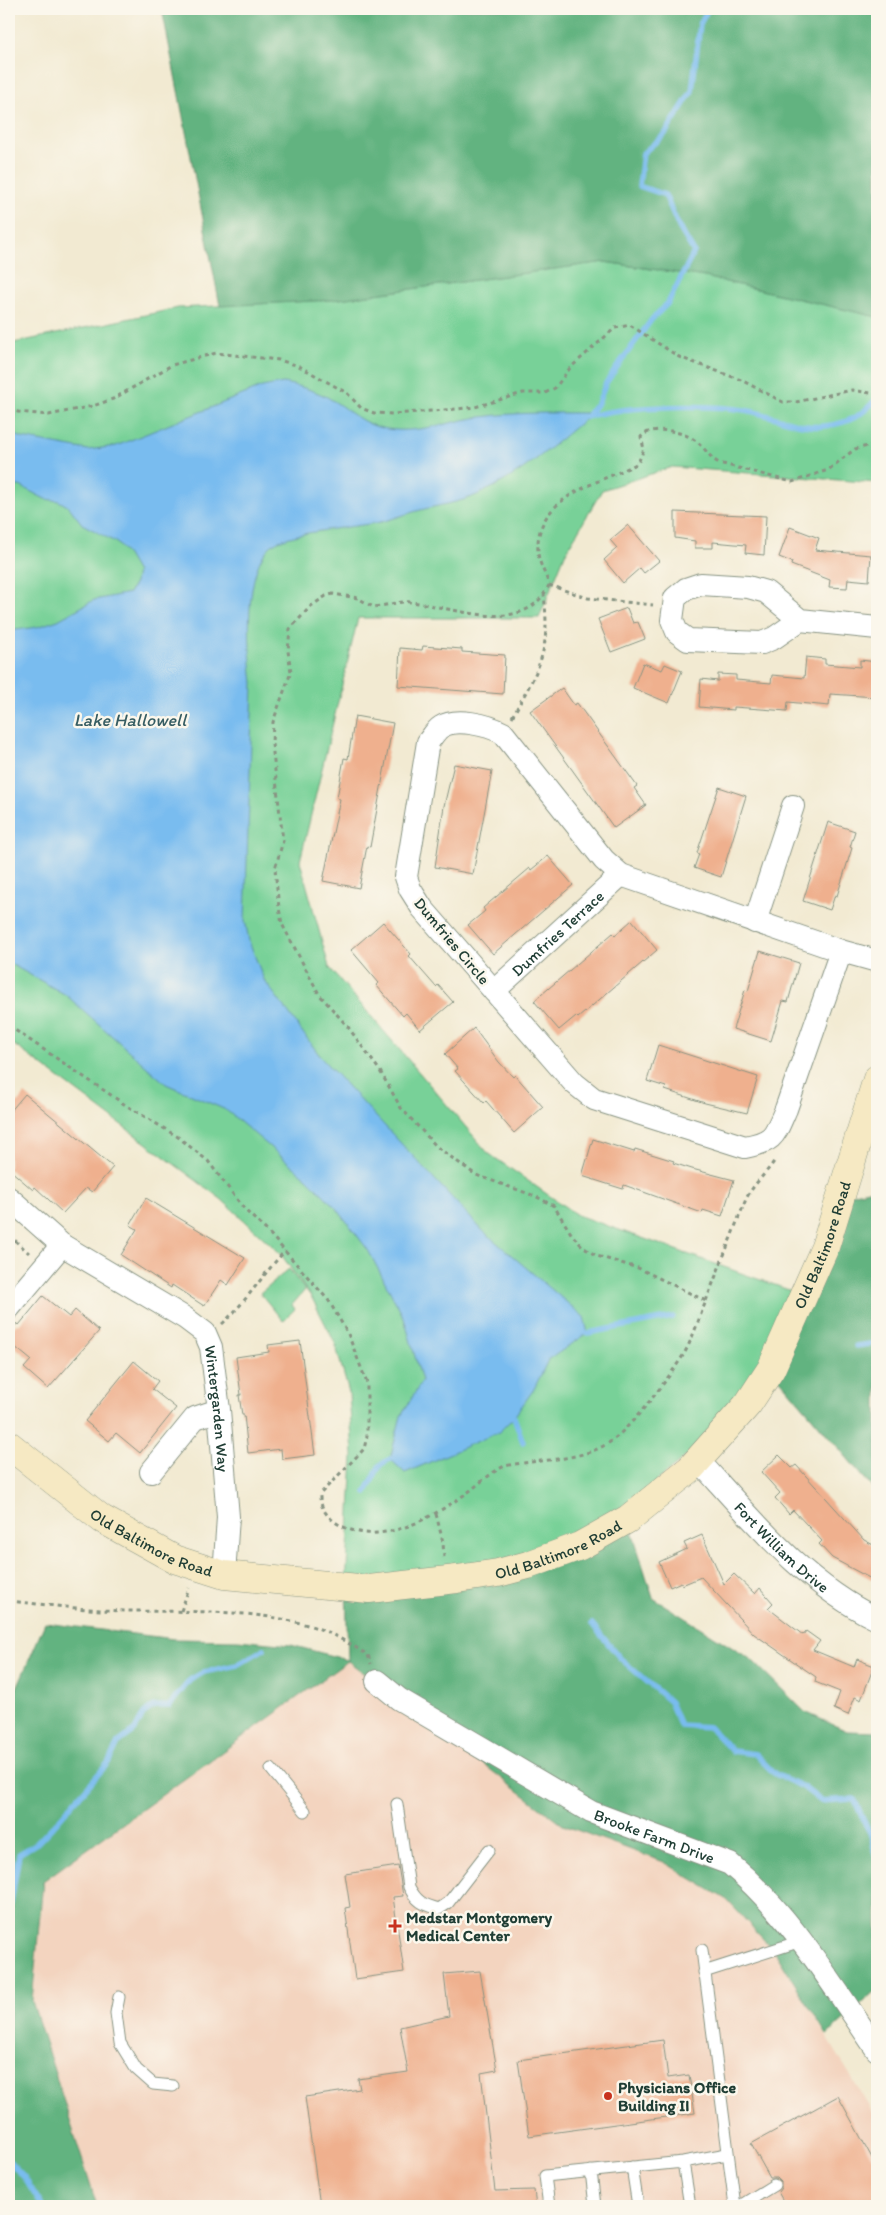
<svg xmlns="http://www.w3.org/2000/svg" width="886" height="2215" font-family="Itim,sans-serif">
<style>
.built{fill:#f3d4bf}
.green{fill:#78d198;stroke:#4c8766}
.forest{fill:#62b380;stroke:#40785a}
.water{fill:#79bcef;stroke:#4c7c92}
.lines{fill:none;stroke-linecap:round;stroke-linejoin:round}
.stream{stroke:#79bcef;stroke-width:5.5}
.building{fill:#efb08e}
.lane-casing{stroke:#889483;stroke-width:13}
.street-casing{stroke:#889483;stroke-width:24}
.secondary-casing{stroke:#889483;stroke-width:29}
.path{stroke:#889483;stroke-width:3;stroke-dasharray:4 4;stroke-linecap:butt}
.lane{stroke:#fff;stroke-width:11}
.street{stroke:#fff;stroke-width:22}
.secondary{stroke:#f6e9c3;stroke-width:28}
.poi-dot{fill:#c8321e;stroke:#fbf7ec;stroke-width:2}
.labels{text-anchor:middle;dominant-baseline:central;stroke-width:5;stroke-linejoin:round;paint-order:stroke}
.street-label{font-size:16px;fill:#1f3d34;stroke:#fbf7ec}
.poi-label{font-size:16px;font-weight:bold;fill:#1f3d34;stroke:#fbf7ec;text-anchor:start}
.water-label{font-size:18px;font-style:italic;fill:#365d63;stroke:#fbf7ec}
</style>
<rect width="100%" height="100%" fill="#fbf7ec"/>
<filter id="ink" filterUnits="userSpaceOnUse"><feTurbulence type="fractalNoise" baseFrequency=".02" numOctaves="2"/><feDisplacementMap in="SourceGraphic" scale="10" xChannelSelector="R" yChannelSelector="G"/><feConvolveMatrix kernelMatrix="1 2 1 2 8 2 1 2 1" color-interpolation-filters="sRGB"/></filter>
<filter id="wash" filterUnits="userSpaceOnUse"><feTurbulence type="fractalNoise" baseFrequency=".0096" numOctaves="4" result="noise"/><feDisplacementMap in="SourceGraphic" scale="20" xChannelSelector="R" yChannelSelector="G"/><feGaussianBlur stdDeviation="1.12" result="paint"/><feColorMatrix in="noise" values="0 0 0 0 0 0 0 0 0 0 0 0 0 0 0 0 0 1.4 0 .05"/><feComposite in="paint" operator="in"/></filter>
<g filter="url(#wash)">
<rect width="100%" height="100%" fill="#f2ead2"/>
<path class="built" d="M348 1661 563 1825 670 1856 727 1900 775 1952 877 2119V2206H97L32 2001 42 1881Z"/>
<path class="green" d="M604 262 705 277 877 317V483L672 467 602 490 565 554 539 618H358L300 861 329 967 488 1153 577 1215 803 1295 748 1404 580 1546 346 1587 353 1455 349 1393 335 1343 312 1298 280 1253 221 1199 9 1041V344L178 308 332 300Z
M289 1269 305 1290 292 1305 295 1309 283 1321 260 1293Z"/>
<path class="forest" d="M162 9H877V317L705 277 605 262 332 300 220 306Z
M877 1188V1490L871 1486 771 1369 841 1196Z
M628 1519 653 1598 752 1660 805 1712 847 1731 877 1732V1989L827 2035 775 1952 727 1900 664 1862 563 1825 348 1661 43 1881 32 2001 97 2206H9V1706L45 1623 174 1639 238 1640 291 1645 348 1660 346 1587 457 1579Z"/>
<path class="water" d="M283 383C299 386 313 390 327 397 347 408 363 426 387 429 420 434 449 421 481 417 517 412 553 413 589 413L590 411 587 417C554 445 520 476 479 494 460 503 438 505 417 511 405 514 393 519 381 522 357 527 289 532 273 544 242 568 249 648 253 683L245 920 249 941 264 980 323 1060 483 1231 584 1317 588 1333 548 1360 534 1389 514 1417 499 1432 405 1473 390 1459 401 1416 422 1381 404 1318 368 1250 338 1210 308 1179 226 1110 166 1084 66 995 9 963V631L37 627 58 620 94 600 129 593 135 583 137 572 127 555 117 543 82 524 69 507 59 501 45 499 20 486H9V432L22 438 88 450 116 446 262 387Z"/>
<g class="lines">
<path class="stream" d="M589 413 598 403 606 383 622 360 652 319 668 303 694 252 679 227 665 195 639 186 643 153 665 134 692 91 700 24 708 9
M587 417C624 405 720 403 758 413 780 418 802 429 825 426 849 423 862 416 877 398
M588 1333 673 1317
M856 1346 877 1343
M514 1417 523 1442
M366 1492 380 1465 390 1459
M592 1624 620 1658 670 1702 680 1725 709 1727 732 1751 755 1754 775 1774 803 1787 821 1801 854 1799 872 1838 877 1863
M9 1914 19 1854 37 1843 55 1824 108 1763 118 1743 135 1730 144 1713 154 1706H169L190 1680 204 1672 237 1665 264 1649
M9 2161 24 2177 42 2206"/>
</g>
<g id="blocks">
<path class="building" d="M675 512 766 516 764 555 745 553 746 545 713 542V548H695V541L675 538Z
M628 525 659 561 644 573 640 568 623 583 604 560 617 548 610 540Z
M790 527 819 538 815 550 871 555 869 581 848 579 847 588 829 587 830 580 791 565 792 562 779 557Z
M627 608 633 623 638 622 645 639 611 652 598 619Z
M423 646 462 649V652L505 655 503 694 398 686 400 648 422 650Z
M806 657 825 659V664L860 667V660L877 662V697L830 694 829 706 788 702 787 711 734 707V710L699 707 701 679 718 681V674L736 675V680L771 683 772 675 804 678Z
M643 663 662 670 665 664 682 671 669 703 633 688Z
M562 688 574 705 577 703 637 786 634 788 646 805 614 828 530 711Z
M355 716 393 723 370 847 367 846 359 888 323 881 340 799 337 798 344 758 348 759Z
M454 764 492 771 473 874 435 867 444 806Z
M719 787 746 796 721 877 694 868 699 854 697 853Z
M828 822 855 831 850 847 852 848 837 896 835 895 830 910 803 901Z
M548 856 573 885 493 954 468 925 485 911 483 908 530 868 531 870Z
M632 920 657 950 578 1018 576 1016 559 1030 534 1001 613 933 615 935Z
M383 922 411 954 409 956 422 971 436 987 438 985 453 1002 420 1030 406 1013 403 1016 376 985 379 983 351 950Z
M760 951 799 963 788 1002 783 1001 771 1041 733 1029 745 990 748 991Z
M474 1028 499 1062 513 1077 515 1075 543 1107 514 1133 486 1101 484 1103 455 1071 458 1069 445 1054Z
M658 1045 758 1077 747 1113 705 1103 665 1090 666 1087 647 1081Z
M25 1094 113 1167 92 1192 86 1188 63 1213 35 1187 33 1190 9 1169V1113Z
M593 1139 634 1152 635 1149 674 1161 673 1163 692 1169 734 1180 722 1216 703 1210 702 1213 624 1185 623 1189 582 1176Z
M146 1198 245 1258 228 1285 221 1280 204 1306 172 1285 171 1288 121 1255 137 1229 130 1225Z
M43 1296 69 1317 75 1310 99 1331 48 1389 24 1368 31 1360 9 1342V1334L17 1323 19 1325Z
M300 1341 315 1455 282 1459 281 1449 248 1453 244 1415H242L239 1395H241L236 1357 269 1352 268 1345Z
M134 1361 158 1381 152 1389 176 1408 140 1453 116 1433 109 1441 85 1421Z
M779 1455 792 1468 796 1465 864 1540 877 1547V1582L832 1558 819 1544 822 1541 793 1510 789 1514 775 1498 780 1493 761 1472Z
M702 1535 724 1584 734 1574 755 1594 760 1588 773 1603 768 1608 803 1635 806 1631 820 1641 813 1650 854 1667 857 1659 874 1666 861 1700 855 1697 848 1715 834 1709 840 1692 815 1682 816 1677 754 1634 701 1577 682 1585 681 1582 670 1587 659 1562 687 1549 684 1543Z
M398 1866 403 1896 393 1897 404 1972 355 1979 345 1908 350 1907 345 1874Z
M480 1971 497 2070 481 2073 495 2191 534 2190 536 2206H320L305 2097 360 2089 358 2079 408 2072 400 2027 449 2016 444 1974Z
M663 2040 668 2078 689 2075 695 2113 529 2136 518 2060Z
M838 2096 877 2167V2206H786L778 2192 781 2188V2182L777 2178H770L751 2144Z"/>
</g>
</g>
<g filter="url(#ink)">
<use href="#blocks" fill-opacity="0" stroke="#889483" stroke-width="1"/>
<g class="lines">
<defs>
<path id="lane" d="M271 1769 305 1811
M397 1804 409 1887C417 1902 422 1904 439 1909L448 1903 489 1850
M702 1950 735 2206
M704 1972 801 1941
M119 1997 116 2013 120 2043 136 2069 153 2084 173 2086
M683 2162 690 2206
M632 2167 638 2206
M591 2171 595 2206
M549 2206 545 2176 683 2162 727 2154
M740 2206 774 2185"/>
<g id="street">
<path d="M800 620 774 638 762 643 688 640 677 632 672 620 675 598 686 589 701 584 748 587 766 592 800 620 877 628"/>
<path d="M755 922 793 806"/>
<path d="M841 951 786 1109C774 1136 775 1141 745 1147L594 1099 574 1083 422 908 410 889 406 877 428 742C432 737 436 730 441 727 456 717 488 725 503 733L604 860 621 875 841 951 877 961"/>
<path id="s1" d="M494 991 621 875"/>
<path id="s2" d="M9 1198 62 1245 185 1318 205 1333 211 1347 219 1410 228 1517 224 1575"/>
<path d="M9 1308 62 1245"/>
<path id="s3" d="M698 1460C752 1519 804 1584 877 1619"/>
<path d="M151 1472 195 1418 219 1410"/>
<path id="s4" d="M377 1681 399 1699 591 1812 730 1864C791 1915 833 1986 877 2050"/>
</g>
<g id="secondary">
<path id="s5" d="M9 1445 102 1519 174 1559 224 1575 369 1589 457 1579 498 1573 528 1565 580 1546 628 1519 690 1469 748 1404 771 1369 825 1247 877 1079"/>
</g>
</defs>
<use href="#lane" class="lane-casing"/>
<use href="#street" class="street-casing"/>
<use href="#secondary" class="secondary-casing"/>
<path class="path" d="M9 409 18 412 49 415 93 406 113 399 172 365 216 353 279 360 299 366 347 393 361 408 374 413 394 414 457 409 475 407 523 393H545L555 388 570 368 615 328 630 325 679 357 741 380 783 402H796L852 390 877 394
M549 585 588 598 653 605
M512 717C539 669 551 652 544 595
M9 1026 124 1104 178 1137 208 1161 245 1210 268 1232 329 1301 348 1334 367 1383V1436L364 1449 320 1494C319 1507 328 1518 338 1524 382 1550 436 1515 471 1490 481 1482 493 1471 505 1466 513 1464 523 1463 531 1462 559 1459 591 1457 614 1439 637 1420 668 1379 684 1354 693 1338 699 1318 706 1301L638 1268 597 1256 584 1248 572 1235 554 1206 535 1196 476 1175 437 1147 401 1108 380 1071 348 1027 319 994 282 924 279 908 275 869 283 841 272 744 273 722 291 672 288 651 290 629 311 606 326 596 333 594 358 598 373 607C385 606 399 601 411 602 454 607 525 638 549 585 546 574 538 562 538 552 534 495 600 484 638 463L644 449 641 437C651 425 681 431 693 439 704 445 708 457 719 463L792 482 828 470 855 449 877 444
M9 1235 29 1253
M706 1301 746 1199C754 1183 766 1174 775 1160
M222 1324C246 1302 263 1274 285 1251
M436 1514 443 1542 444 1558
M9 1601C50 1605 92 1611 133 1611 192 1612 254 1609 311 1626 331 1632 350 1644 368 1655L371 1664
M181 1611 189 1588"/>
<use href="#lane" class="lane"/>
<use href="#street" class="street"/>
<use href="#secondary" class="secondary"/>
</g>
</g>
<g class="poi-dot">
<path d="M392.5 1918.5h5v5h5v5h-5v5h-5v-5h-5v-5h5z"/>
<circle cx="608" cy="2096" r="5"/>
</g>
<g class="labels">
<g class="street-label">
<text stroke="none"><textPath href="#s1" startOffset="86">Dumfries Terrace</textPath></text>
<text transform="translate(452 941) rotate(50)">Dumfries Circle</text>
<text stroke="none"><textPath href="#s5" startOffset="1014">Old Baltimore Road</textPath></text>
<text stroke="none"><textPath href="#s2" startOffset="316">Wintergarden Way</textPath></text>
<text stroke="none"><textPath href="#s5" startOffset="174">Old Baltimore Road</textPath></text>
<text stroke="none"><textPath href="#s3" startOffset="121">Fort William Drive</textPath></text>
<text stroke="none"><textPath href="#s5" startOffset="594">Old Baltimore Road</textPath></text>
<text stroke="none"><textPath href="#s4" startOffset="319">Brooke Farm Drive</textPath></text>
</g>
<g class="poi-label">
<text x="406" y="1917">Medstar Montgomery<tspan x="406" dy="18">Medical Center</tspan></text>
<text x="618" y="2087">Physicians Office<tspan x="618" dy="18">Building II</tspan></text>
</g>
<g class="water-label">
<text x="130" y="720">Lake Hallowell</text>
</g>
</g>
<rect width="886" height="2215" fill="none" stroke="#fbf7ec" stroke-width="30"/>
</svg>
